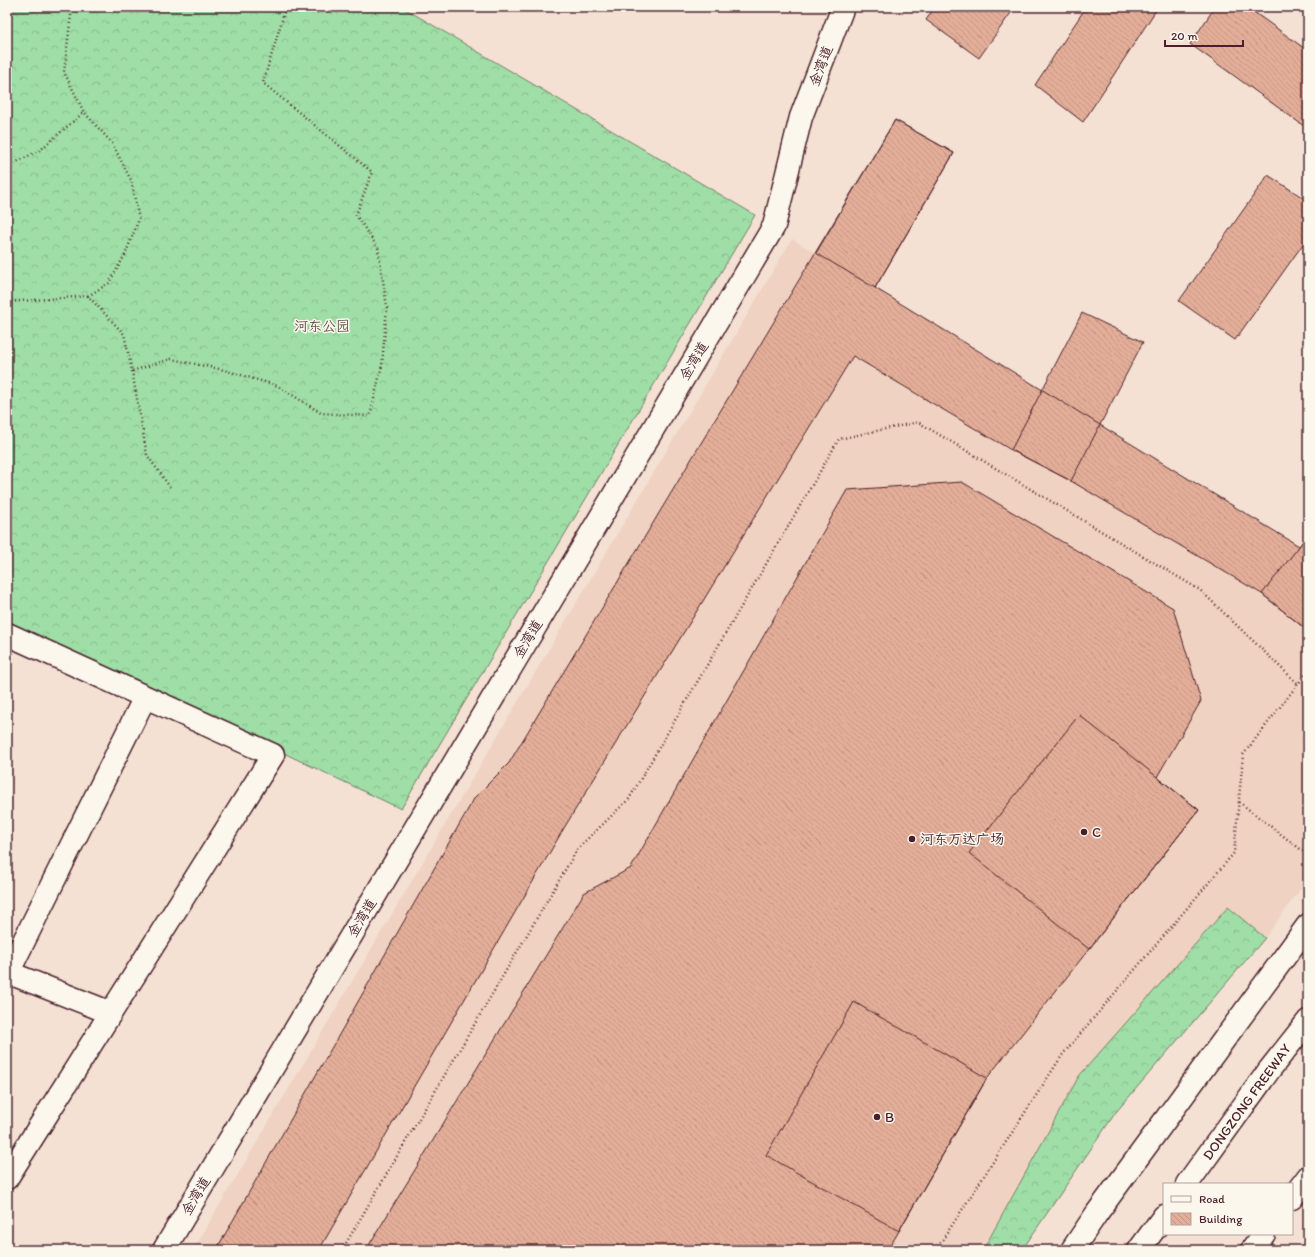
<svg xmlns="http://www.w3.org/2000/svg" width="1315" height="1257" font-family="Itim,'LXGW WenKai TC',sans-serif">
<style>
.built{fill:#efd2c1}
.forest{fill:url(#forest-crowns);stroke:#747e68}
.building{fill:url(#building-back-hatch);stroke:#4a1f2b}
.lines{fill:none;stroke-linecap:round;stroke-linejoin:round}
.street-casing{stroke:#4a1f2b;stroke-width:25}
.secondary-casing{stroke:#4a1f2b;stroke-width:25}
.highway-casing{stroke:#4a1f2b;stroke-width:25}
.path{stroke:#4a1f2b;stroke-width:2.5;stroke-dasharray:1 3;stroke-linecap:butt}
.street{stroke:#fbf7ec;stroke-width:22}
.secondary{stroke:#fbf7ec;stroke-width:22}
.highway{stroke:#fbf7ec;stroke-width:22}
.poi-dot{fill:#4a1f2b;stroke:#fbf7ec;stroke-width:1.5}
.labels{text-anchor:middle;dominant-baseline:central;stroke-width:3;stroke-linejoin:round;paint-order:stroke}
.street-label{font-size:14px;fill:#4a1f2b;stroke:#fbf7ec}
.park-label{font-size:14px;fill:#5f4f4a;stroke:#fbf7ec}
.poi-label{font-size:14px;fill:#4a1f2b;stroke:#fbf7ec;text-anchor:start}
</style>
<defs>
<pattern id="forest-crowns" width="20" height="18" patternUnits="userSpaceOnUse"><rect width="20" height="18" fill="#9fdea6"/><path d="M2 6a3 3 0 1 1 6 0M12 15a3 3 0 1 1 6 0" fill="none" stroke="#8abe8f"/></pattern>
<pattern id="building-back-hatch" width="6" height="6" patternUnits="userSpaceOnUse"><rect width="6" height="6" fill="#e3ae98"/><path d="M-1 5l2 2M0 0l6 6M5-1l2 2" fill="none" stroke="#c49583"/></pattern>
</defs>
<rect width="100%" height="100%" fill="#f4e1d3"/>
<filter id="ink" filterUnits="userSpaceOnUse"><feTurbulence type="fractalNoise" baseFrequency=".025" numOctaves="2"/><feDisplacementMap in="SourceGraphic" scale="8" xChannelSelector="R" yChannelSelector="G"/><feConvolveMatrix kernelMatrix="1 2 1 2 8 2 1 2 1" color-interpolation-filters="sRGB"/></filter>
<g filter="url(#ink)">
<path class="built" d="M792 239 1299 546 1262 594 1308 631V879L1265 938 1228 908 1079 1076 983 1250H193Z"/>
<path class="forest" d="M7 7H402L755 215 401 809 7 621Z
M1228 907 1265 938 1116 1112 1022 1250H983L1079 1076Z"/>
<path class="building" d="M935 7H1015L979 58 926 20Z
M1086 7H1158L1083 122 1035 85Z
M1215 7H1247L1308 51V129L1190 44Z
M895 120 954 153 875 288 1299 546 1308 535V631L1262 594 1071 481 1011 450 853 356 564 828 319 1250H216L475 797 509 763Z
M895 120 954 153 875 288 816 253Z
M1268 175 1308 201V237L1235 340 1179 301Z
M1082 313 1143 342 1071 481 1011 450Z
M962 482 1173 608 1201 701 1157 777 1199 810 987 1078 888 1250H366L584 893 631 868 847 490Z
M1308 535V631L1262 594Z
M1079 715 1199 810 1089 949 969 853Z
M854 1002 987 1078 899 1231 766 1155Z"/>
<g class="lines">
<defs>
<path id="street" d="M7 634 273 755 7 1178
M7 972 111 1013
M8 973 145 697"/>
<path id="secondary" d="M164 1250 774 226 801 117 843 7
M1072 1250 1097 1213 1308 925"/>
<path id="highway" d="M1187 1184 1270 1069 1308 1021
M1292 1198 1308 1177
M1139 1250 1164 1216
M1252 1250 1264 1234"/>
</defs>
<use href="#street" class="street-casing"/>
<use href="#secondary" class="secondary-casing"/>
<use href="#highway" class="highway-casing"/>
<path class="path" d="M72 7 64 72 84 112 112 143 131 180 139 219 125 255 109 283 88 296
M7 167 40 150 84 112
M7 302 88 296 124 334 132 371 171 359 224 370 278 386 321 413 370 416 382 365 387 307 378 248 356 215 372 172 263 83 286 7
M132 371 147 455 170 487
M1239 802 1308 855
M342 1250 578 848 629 799 839 439 918 422 1200 590 1298 684
M936 1250 1063 1054 1234 853 1243 755 1308 671"/>
<use href="#street" class="street"/>
<use href="#secondary" class="secondary"/>
<use href="#highway" class="highway"/>
</g>
</g>
<g class="poi-dot">
<circle cx="1084" cy="832" r="4"/>
<circle cx="912" cy="839" r="4"/>
<circle cx="877" cy="1117" r="4"/>
</g>
<g class="labels">
<g class="street-label">
<text transform="translate(821 66) rotate(-69)">金湾道</text>
<text transform="translate(694 361) rotate(-59)">金湾道</text>
<text transform="translate(528 639) rotate(-59)">金湾道</text>
<text transform="translate(362 918) rotate(-59)">金湾道</text>
<text transform="translate(1247 1102) rotate(-54)">DONGZONG FREEWAY</text>
<text transform="translate(196 1196) rotate(-59)">金湾道</text>
</g>
<g class="park-label">
<text x="322" y="326">河东公园</text>
</g>
<g class="poi-label">
<text x="1092" y="832">C</text>
<text x="920" y="839">河东万达广场</text>
<text x="885" y="1117">B</text>
</g>
</g>
<rect width="1315" height="1257" fill="none" stroke="#fbf7ec" stroke-width="24"/>
<rect x="12" y="12" width="1291" height="1233" fill="none" stroke="#4a1f2b" stroke-width="1.5" filter="url(#ink)"/>
<rect x="1163" y="1183" width="130" height="52" fill="#fbf7ec" stroke="#b4a19f"/>
<rect x="1171" y="1196" width="20" height="6" fill="#fbf7ec" stroke="#b4a19f"/>
<text x="1199" y="1203" font-size="12" fill="#4a1f2b">Road</text>
<rect x="1171" y="1213" width="20" height="12" fill="url(#building-back-hatch)" stroke="#b4a19f"/>
<text x="1199" y="1223" font-size="12" fill="#4a1f2b">Building</text>
<path d="M1165 40v6h78v-6" fill="none" stroke="#4a1f2b" stroke-width="2"/>
<text x="1171" y="40" font-size="12" fill="#4a1f2b" stroke="#fbf7ec" stroke-width="3" paint-order="stroke">20 m</text>
</svg>
